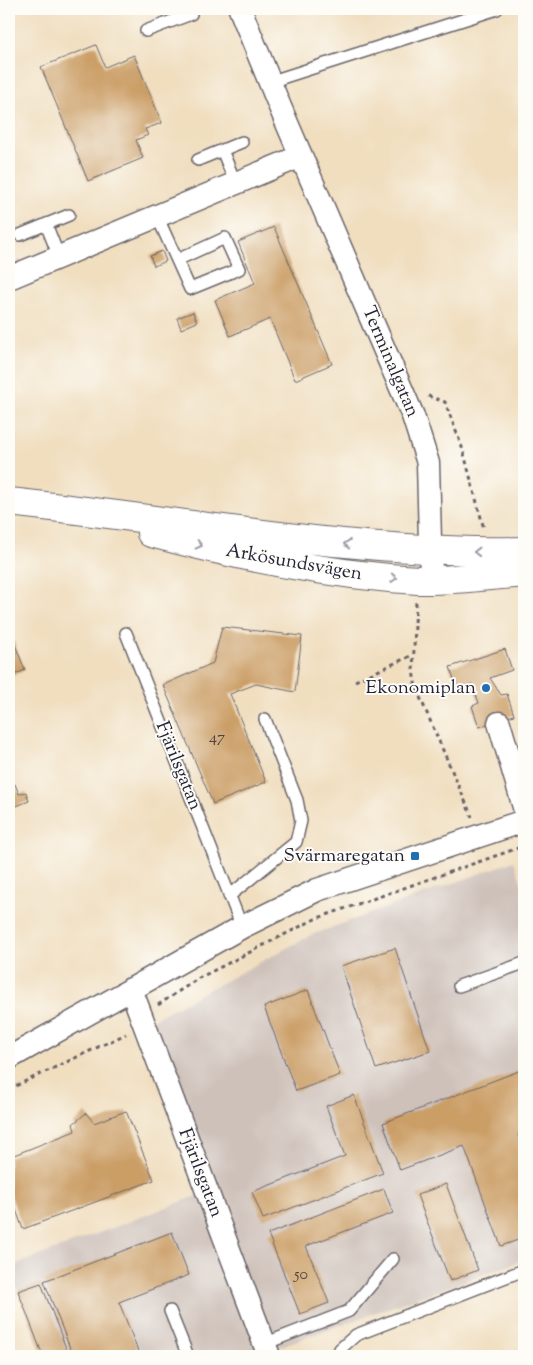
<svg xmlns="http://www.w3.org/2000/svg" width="533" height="1365" font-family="'Sorts Mill Goudy',serif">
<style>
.industrial{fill:#cec1ba}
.building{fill:#cb9e66}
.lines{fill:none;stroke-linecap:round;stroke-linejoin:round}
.lane-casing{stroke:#6a6469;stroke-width:14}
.street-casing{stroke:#6a6469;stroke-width:25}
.secondary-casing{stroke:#6a6469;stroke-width:30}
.path{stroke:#6a6469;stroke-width:3;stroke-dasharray:4 4;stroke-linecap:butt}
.lane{stroke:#fff;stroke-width:11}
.street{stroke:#fff;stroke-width:22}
.secondary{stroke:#fff;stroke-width:28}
.oneway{stroke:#9c9ca7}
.poi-dot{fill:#1f6fb2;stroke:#fdfcf7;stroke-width:2}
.labels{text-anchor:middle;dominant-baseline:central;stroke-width:4;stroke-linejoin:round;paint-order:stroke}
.number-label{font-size:16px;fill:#4c4146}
.street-label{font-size:19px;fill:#22223b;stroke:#fdfcf7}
.poi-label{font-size:19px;fill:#22223b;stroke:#fdfcf7;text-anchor:end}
</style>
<rect width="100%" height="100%" fill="#fdfcf7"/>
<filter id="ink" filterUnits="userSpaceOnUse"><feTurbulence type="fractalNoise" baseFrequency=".02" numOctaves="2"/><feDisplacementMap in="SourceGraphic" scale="10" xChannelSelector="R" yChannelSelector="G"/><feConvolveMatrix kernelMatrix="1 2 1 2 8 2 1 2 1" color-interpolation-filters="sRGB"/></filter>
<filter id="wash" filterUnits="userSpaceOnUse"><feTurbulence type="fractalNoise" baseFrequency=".0096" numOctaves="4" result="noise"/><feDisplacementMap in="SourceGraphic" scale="20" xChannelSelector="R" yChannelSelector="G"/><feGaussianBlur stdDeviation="1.12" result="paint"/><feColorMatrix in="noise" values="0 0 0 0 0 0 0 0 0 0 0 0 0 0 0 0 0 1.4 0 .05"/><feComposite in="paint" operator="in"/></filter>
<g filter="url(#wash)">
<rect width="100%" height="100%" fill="#f0debf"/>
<path class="industrial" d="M514 861 524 891V1260L253 1356H43L9 1267 215 1189 150 1021 311 935Z"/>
<g id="blocks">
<path class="building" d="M96 45 105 67 134 55 162 123 145 129 148 135 136 140 143 158 88 181 41 67Z
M274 227 332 364 295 380 270 319 230 336 215 300 255 283 238 242Z
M162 251 166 261 154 266 150 256Z
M193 312 197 322 181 329 177 318Z
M222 627 302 636 295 692 256 684 230 694 266 782 213 804 163 685 213 663Z
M12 637 25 670 9 677V639Z
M505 649 512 670 490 678 501 695 507 694 514 715 479 727 472 706 479 703 472 684 457 689 450 667Z
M15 784 19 794 26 792 29 801 9 809V786Z
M395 948 430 1051 376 1069 341 966Z
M308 990 340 1075 296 1091 264 1007Z
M524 1069V1133L518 1135 524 1151V1238L501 1246 464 1146 400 1170 383 1123Z
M354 1095 383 1173 263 1219 252 1192 345 1156 326 1106Z
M126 1111 154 1180 23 1229 9 1191V1157L75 1131 73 1124 86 1113 94 1123Z
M446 1184 478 1270 450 1281 417 1195Z
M384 1189 393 1213 306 1246 329 1303 300 1314 268 1234Z
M172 1232 189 1275 119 1302 140 1356H73L44 1281Z
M41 1283 69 1356H43L18 1291Z"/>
</g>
</g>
<g filter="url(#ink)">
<use href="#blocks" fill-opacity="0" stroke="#6a6469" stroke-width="1"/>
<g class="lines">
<defs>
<path id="lane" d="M146 31 191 14
M269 82 497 9
M222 150 235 182
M198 160 242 142
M157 216 190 289 239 269 225 238 177 260
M46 224 59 257
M20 235 69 215
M126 633 242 927
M229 896 296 842 301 821 297 800 265 719
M459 986 524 963
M170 1311 188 1356
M264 1344 349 1311 393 1259
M338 1356 340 1349 356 1335 524 1270"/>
<path id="street" d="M240 9 280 107 413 416 428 463 431 580
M9 278 301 156
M499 723 524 807
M131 989 269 1356
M9 1058 242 927 317 890 524 821"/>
<path id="secondary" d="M9 502C180 520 351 554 524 551
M151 533C238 556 327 575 418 580 453 581 489 576 524 573"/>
</defs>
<use href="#lane" class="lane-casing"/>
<use href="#street" class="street-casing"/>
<use href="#secondary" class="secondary-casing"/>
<path class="path" d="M428 396 445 402 463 450 484 529
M416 602 413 671 416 688 472 817
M355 681 413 655
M158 1005 199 978 315 919 524 846
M9 1089 126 1034"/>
<use href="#lane" class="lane"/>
<use href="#street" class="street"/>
<use href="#secondary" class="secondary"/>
</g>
<defs><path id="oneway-chevron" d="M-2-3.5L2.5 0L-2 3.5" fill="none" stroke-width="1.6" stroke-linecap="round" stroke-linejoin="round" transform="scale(1.25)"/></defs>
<g class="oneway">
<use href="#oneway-chevron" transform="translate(347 544) rotate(-175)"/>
<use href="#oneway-chevron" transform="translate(199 545) rotate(14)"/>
<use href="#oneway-chevron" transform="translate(477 552) rotate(-180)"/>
<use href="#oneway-chevron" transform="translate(394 578) rotate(4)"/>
</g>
</g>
<g class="poi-dot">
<circle cx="486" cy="688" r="5"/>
<rect x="410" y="851" width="10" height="10" rx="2.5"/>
</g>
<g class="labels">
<g class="number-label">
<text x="217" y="738">47</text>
<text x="301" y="1275">50</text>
</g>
<g class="street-label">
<text transform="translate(390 362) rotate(67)">Terminalgatan</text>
<text transform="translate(294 563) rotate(10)">Arkösundsvägen</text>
<text transform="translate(178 766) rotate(68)">Fjärilsgatan</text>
<text transform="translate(200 1173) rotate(69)">Fjärilsgatan</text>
</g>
<g class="poi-label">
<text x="476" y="688">Ekonomiplan</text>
<text x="405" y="856">Svärmaregatan</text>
</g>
</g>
<rect width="533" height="1365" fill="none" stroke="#fdfcf7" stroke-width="30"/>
</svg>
